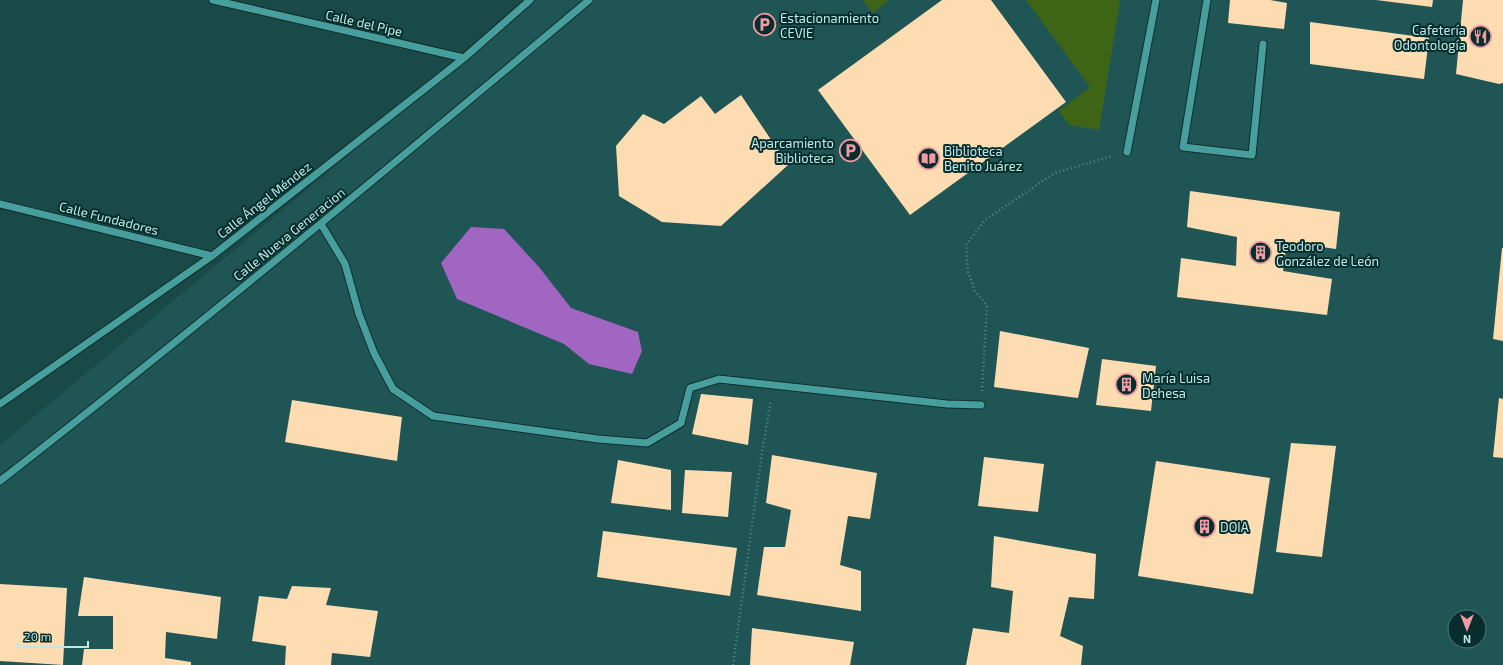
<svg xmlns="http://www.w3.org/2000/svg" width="1503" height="665" font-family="'Exo 2',sans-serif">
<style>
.built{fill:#1f5655;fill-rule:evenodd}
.green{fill:#3d6515}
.water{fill:#a165c2}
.building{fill:#fedcb1}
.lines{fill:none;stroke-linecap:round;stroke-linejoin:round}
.minor-casing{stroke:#112d2c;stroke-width:9}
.path{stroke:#5c8987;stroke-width:2.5;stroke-dasharray:1 3;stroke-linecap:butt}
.minor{stroke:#479f9d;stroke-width:7}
.labels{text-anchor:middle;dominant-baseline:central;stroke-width:4;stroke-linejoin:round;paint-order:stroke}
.poi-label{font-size:13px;fill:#bfe8e6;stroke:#072e2d;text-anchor:start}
.street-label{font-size:13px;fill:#bfe8e6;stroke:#072e2d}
</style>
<rect width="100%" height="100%" fill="#1a4a48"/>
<path class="built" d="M535 0H1503V665H0V445ZM1455 617H1479V641H1455Z"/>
<path class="green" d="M863 0H889L873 13Z
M1026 0H1120L1099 130 1069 125 1059 111 1090 87Z"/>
<path class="water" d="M471 227 504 229 539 267 571 308 638 332 642 351 632 374 589 364 564 344 457 299 441 263Z"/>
<path class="building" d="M942 0H991L1066 102 910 215 818 90Z
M1230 0H1270L1287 3 1284 29 1228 23Z
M1376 0H1433L1432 7Z
M1463 0H1503V83L1499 84 1456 74Z
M1310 22 1429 38 1424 79 1310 64Z
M741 95 788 165 721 226 662 222 619 196 616 146 643 114 664 124 701 96 715 114Z
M1190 191 1340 212 1336 249 1287 242 1283 271 1332 279 1327 315 1177 297 1181 258 1236 266 1237 237 1187 227Z
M1502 248H1503V341L1493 339Z
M1000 331 1089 348 1078 398 994 387Z
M1102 359 1156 366 1151 411 1096 405Z
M701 394 753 399 748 445 692 434Z
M1499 398 1503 399V458L1493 457Z
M292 400 402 417 397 461 285 442Z
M1291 443 1336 446 1322 557 1276 552Z
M772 455 877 473 870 519 848 516 840 565 861 571V611L757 595 764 547H785L791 510 766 503Z
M984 457 1044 464 1038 512 978 506Z
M618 460 671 470V510L611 503Z
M1156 461 1270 478 1253 594 1138 576Z
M685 470 732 472 728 517 682 513Z
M603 531 737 548 730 596 597 577Z
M994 536 1096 554 1094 599 1069 597 1060 636 1083 646 1081 665H966L973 628 1009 633 1013 591 991 587Z
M84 577 221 597 217 639 166 632 165 658 191 662V665H82L84 649H113V616H78Z
M0 584 67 588 63 665 0 661Z
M292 586 331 588 326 605 378 611 370 657 332 653 331 665H285L286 646 252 641 259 596 287 599Z
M752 628 854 642 850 665H750Z"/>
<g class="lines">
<defs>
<path id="minor" d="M213 0 464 58
M1207 0 1183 147 1252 155 1263 44
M1127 152 1156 0
M0 204 212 256
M321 224 345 264 359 314 374 353 393 389 433 416 598 439 647 443 681 423 690 388 719 379 947 404 981 405
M0 404 212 256 464 58 530 0
M0 481C200 325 395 163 589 0"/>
</defs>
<use href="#minor" class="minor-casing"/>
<path class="path" d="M982 391 987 306 975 291 968 272 966 245 985 220 1055 173 1112 156
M733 665 761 459 771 400"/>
<use href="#minor" class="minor"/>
</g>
<defs>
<symbol id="parking-ring" viewBox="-11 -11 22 22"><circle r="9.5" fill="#072e2d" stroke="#f49aa4" stroke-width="1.5"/><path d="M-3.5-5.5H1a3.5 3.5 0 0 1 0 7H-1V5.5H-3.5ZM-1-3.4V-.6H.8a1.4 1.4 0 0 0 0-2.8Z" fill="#f49aa4"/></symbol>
<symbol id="restaurant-ring" viewBox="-11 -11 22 22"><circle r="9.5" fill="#072e2d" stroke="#f49aa4" stroke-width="1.5"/><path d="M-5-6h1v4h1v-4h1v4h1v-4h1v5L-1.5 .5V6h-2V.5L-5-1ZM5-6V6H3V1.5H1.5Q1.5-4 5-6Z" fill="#f49aa4"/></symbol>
<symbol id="library-ring" viewBox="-11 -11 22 22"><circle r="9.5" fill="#072e2d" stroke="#f49aa4" stroke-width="1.5"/><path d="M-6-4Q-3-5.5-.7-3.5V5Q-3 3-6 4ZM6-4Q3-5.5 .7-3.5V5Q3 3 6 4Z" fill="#f49aa4"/></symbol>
<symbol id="building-ring" viewBox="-11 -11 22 22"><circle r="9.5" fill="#072e2d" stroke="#f49aa4" stroke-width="1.5"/><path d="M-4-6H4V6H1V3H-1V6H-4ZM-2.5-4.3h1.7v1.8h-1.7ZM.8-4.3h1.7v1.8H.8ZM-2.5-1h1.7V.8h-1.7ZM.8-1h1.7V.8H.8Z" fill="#f49aa4"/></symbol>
</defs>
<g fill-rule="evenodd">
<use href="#parking-ring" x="752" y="12" width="25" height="25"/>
<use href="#restaurant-ring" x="1468" y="24" width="25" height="25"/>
<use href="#parking-ring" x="838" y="138" width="25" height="25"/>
<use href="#library-ring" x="916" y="146" width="25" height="25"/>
<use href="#building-ring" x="1248" y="240" width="25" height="25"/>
<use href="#building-ring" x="1114" y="372" width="25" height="25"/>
<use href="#building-ring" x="1192" y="514" width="25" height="25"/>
</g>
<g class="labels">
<g class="poi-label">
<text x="780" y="18">Estacionamiento<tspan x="780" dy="15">CEVIE</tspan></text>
<text x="1466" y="30" text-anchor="end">Cafetería<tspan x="1466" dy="15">Odontología</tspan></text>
<text x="834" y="143" text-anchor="end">Aparcamiento<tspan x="834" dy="15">Biblioteca</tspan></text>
<text x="944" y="151">Biblioteca<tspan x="944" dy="15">Benito Juárez</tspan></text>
<text x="1276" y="246">Teodoro<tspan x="1276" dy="15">González de León</tspan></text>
<text x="1142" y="378">María Luisa<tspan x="1142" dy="15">Dehesa</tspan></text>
<text x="1220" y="527">DOIA</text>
</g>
<g class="street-label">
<text transform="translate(364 23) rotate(13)">Calle del Pipe</text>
<text transform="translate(264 200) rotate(-38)">Calle Ángel Méndez</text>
<text transform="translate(109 218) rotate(14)">Calle Fundadores</text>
<text transform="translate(289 234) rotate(-39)">Calle Nueva Generacion</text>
</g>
</g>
<g transform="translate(1467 629) rotate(180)"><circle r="19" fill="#072e2d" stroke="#517877"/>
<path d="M0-3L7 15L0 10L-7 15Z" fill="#f49aa4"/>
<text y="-6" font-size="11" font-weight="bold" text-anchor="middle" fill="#bfe8e6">N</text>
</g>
<path d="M18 641v6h70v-6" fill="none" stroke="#bfe8e6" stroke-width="2"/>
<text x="24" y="641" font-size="12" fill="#bfe8e6" stroke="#072e2d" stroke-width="3" paint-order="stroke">20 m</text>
</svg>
